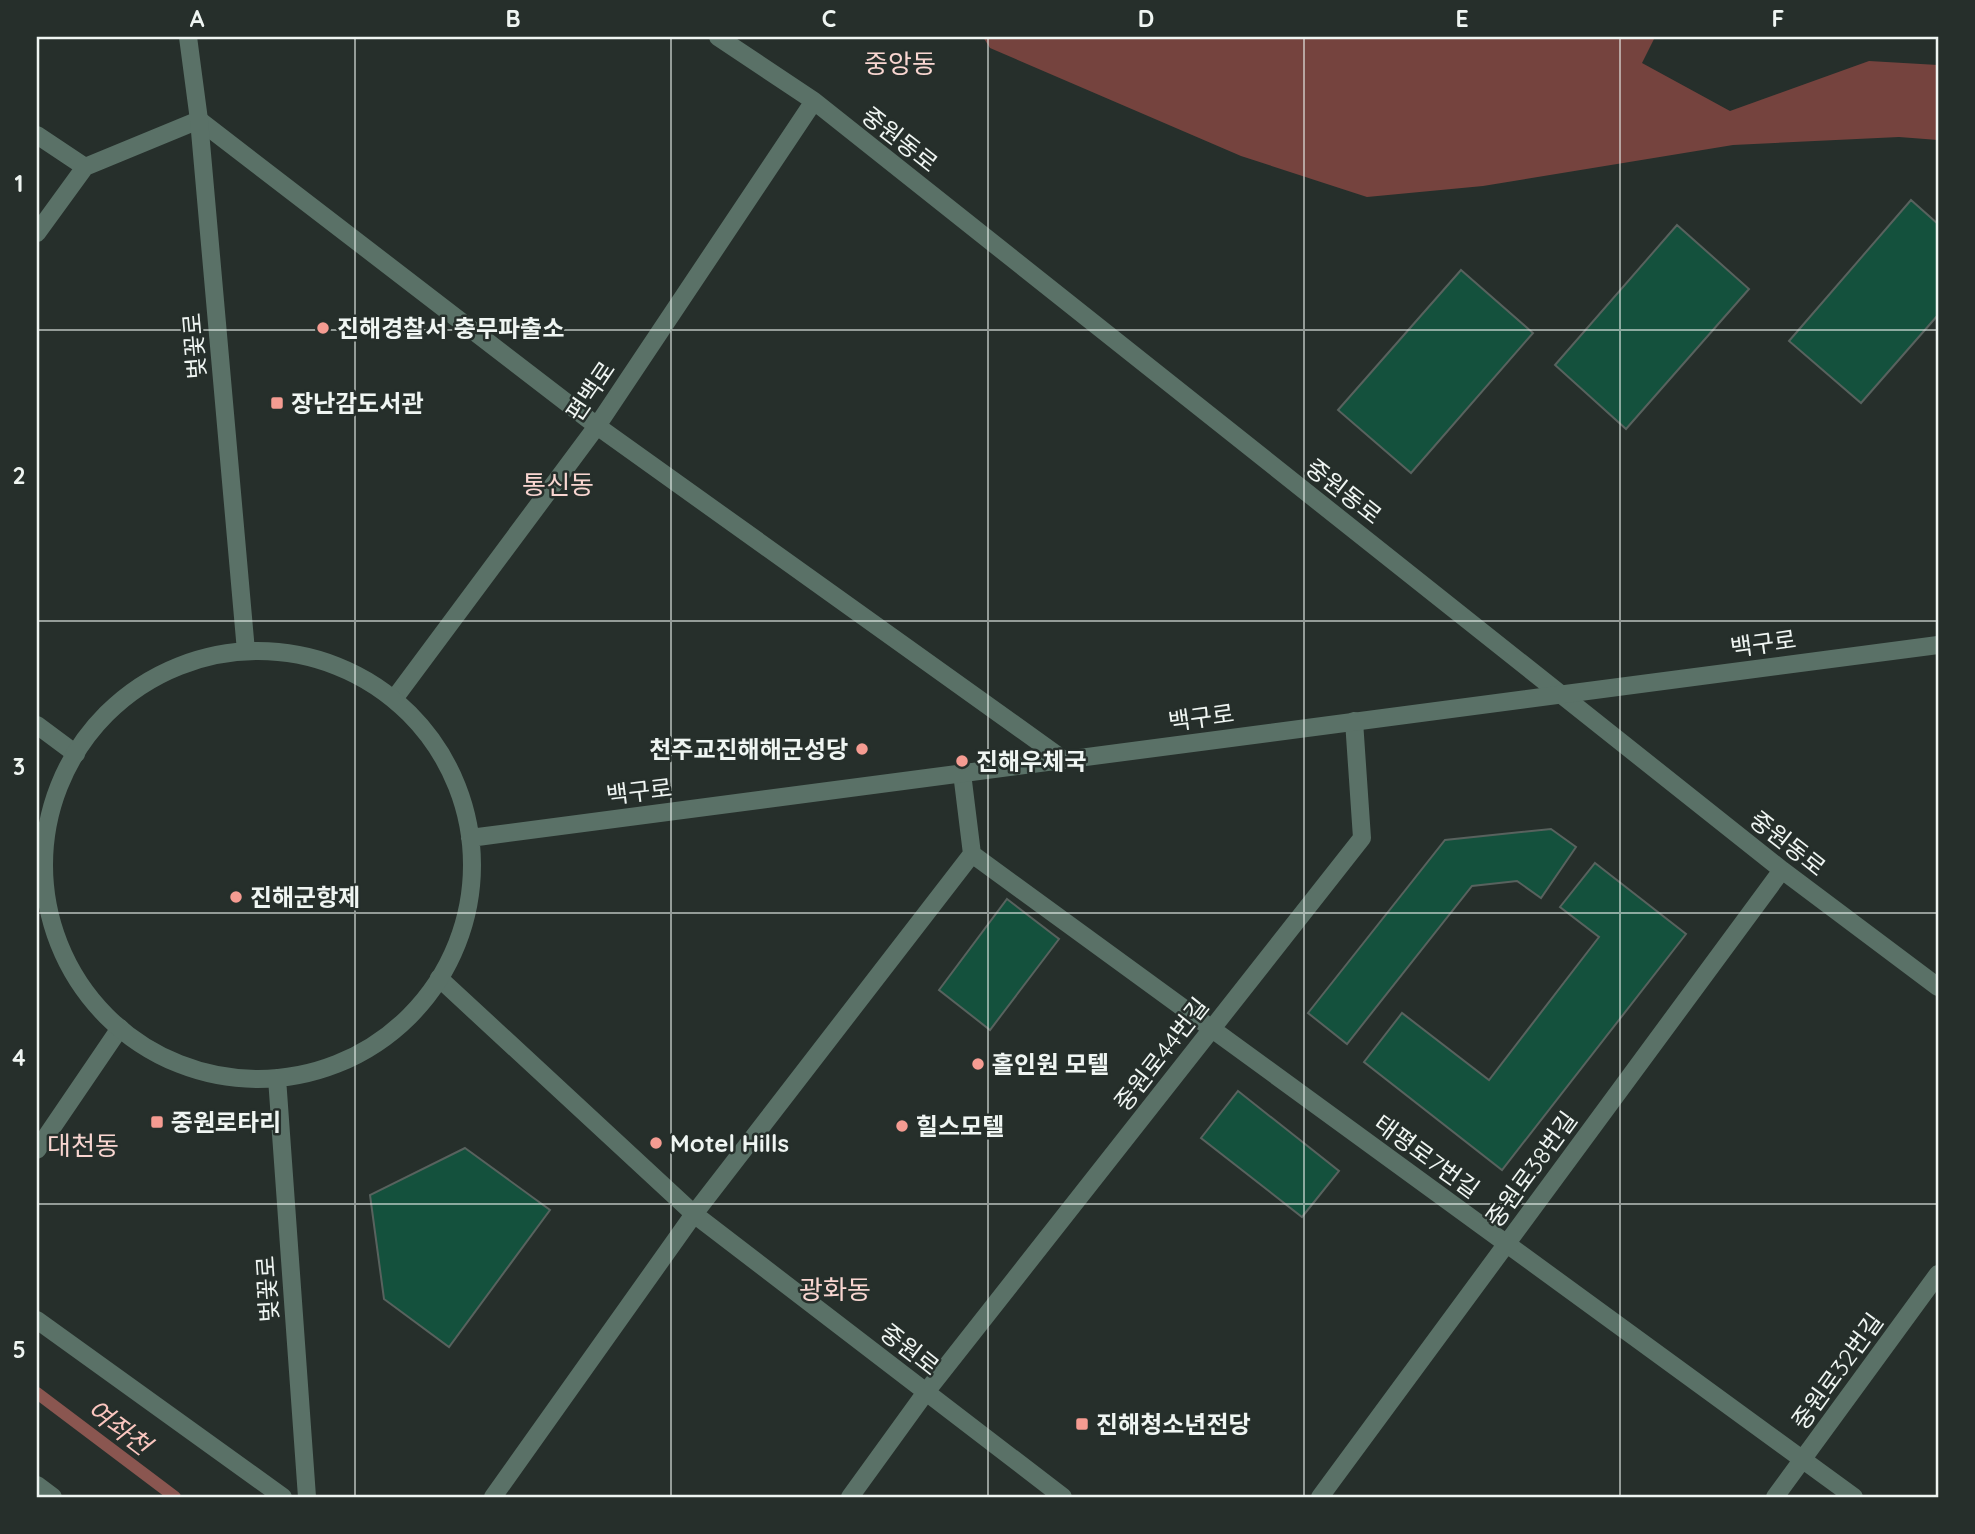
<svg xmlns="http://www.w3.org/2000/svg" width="1975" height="1534" font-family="Quicksand,'Noto Sans KR',sans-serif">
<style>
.forest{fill:#75433e}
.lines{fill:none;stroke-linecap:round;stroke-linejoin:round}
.stream{stroke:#8a5650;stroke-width:12}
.building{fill:#14513d;stroke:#58625e;stroke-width:2}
.minor{stroke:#5a7167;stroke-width:18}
.tertiary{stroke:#5a7167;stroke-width:18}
.grid{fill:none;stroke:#eff5f2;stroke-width:2;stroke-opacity:0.55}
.poi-dot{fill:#f59c92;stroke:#262f2b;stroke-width:2.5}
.labels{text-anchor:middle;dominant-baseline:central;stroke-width:5;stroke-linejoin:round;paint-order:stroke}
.street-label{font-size:24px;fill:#eff5f2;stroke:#262f2b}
.poi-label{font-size:24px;font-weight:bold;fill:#eff5f2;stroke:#262f2b;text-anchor:start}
.neighbourhood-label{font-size:26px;fill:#f9d6d1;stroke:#262f2b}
.water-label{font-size:26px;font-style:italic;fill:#fac6bf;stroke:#262f2b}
.neatline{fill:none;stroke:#eff5f2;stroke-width:2.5}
.grid-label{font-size:23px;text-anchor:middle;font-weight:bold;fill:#eff5f2}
</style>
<rect width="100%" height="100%" fill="#262f2b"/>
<path class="forest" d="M983 37H1655L1642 63 1730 111 1869 61 1938 65V140L1899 137 1733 145 1483 186 1367 197 1241 156 990 48Z"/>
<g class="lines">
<path class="stream" d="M37 1393 175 1497"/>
</g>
<path class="building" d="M1911 200 1938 224V315L1861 403 1789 341Z
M1677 225 1749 289 1626 429 1555 365Z
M1461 270 1533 333 1411 473 1338 410Z
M1551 829 1576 847 1541 898 1517 881 1472 886 1347 1044 1308 1013 1445 840Z
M1595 863 1686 934 1502 1170 1364 1062 1402 1013 1489 1080 1599 937 1560 907Z
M1007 899 1059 939 990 1030 939 990Z
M1238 1091 1339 1171 1302 1217 1201 1138Z
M465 1148 550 1210 449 1347 384 1299 370 1195Z"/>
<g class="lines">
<path class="minor" d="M718 37 814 101 1782 870 1938 987
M37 135 85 167
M85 167 199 120 597 426 1064 760
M37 233 85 167
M394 699 597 426 814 101
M37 725 76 754
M962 773 972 854
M972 854 1854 1497
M439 978 694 1214 1063 1497
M37 1150 120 1028
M37 1320 283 1497
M37 1485 53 1497
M493 1497 694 1214 972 854
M850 1497 926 1392 1362 838 1354 721
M1320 1497 1782 870
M1775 1497 1938 1274"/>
<path class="tertiary" d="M188 37 199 120 246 651
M44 865a214 214 0 1 1 428 0a214 214 0 1 1-428 0Z
M470 838 1938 645
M277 1078 307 1497"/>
</g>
<path class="grid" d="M355 37V1497M671 37V1497M988 37V1497M1304 37V1497M1620 37V1497M37 330H1938M37 621H1938M37 913H1938M37 1204H1938"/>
<g class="poi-dot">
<circle cx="323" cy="328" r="7"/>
<rect x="270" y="396" width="14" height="14" rx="3.5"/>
<circle cx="862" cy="749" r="7"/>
<circle cx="962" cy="761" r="7"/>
<circle cx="236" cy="897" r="7"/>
<circle cx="978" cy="1064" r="7"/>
<rect x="150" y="1115" width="14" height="14" rx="3.5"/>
<circle cx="902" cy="1126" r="7"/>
<circle cx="656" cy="1143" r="7"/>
<rect x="1075" y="1417" width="14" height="14" rx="3.5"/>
</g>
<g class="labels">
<g class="street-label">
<text transform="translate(900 139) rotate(38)">중원동로</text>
<text transform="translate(194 346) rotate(-95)">벚꽃로</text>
<text transform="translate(590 391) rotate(-56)">편백로</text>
<text transform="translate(1344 491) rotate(38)">중원동로</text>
<text transform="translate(1763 643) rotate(-8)">백구로</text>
<text transform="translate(1201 717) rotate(-8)">백구로</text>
<text transform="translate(639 791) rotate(-7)">백구로</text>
<text transform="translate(1788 843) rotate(38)">중원동로</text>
<text transform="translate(1161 1054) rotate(-52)">중원로44번길</text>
<text transform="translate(1427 1156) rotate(36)">태평로7번길</text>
<text transform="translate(1531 1169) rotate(-54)">중원로38번길</text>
<text transform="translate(267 1289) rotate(-94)">벚꽃로</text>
<text transform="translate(910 1349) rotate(38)">중원로</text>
<text transform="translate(1837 1371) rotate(-54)">중원로32번길</text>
</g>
<g class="poi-label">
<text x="337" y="328">진해경찰서 충무파출소</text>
<text x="291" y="403">장난감도서관</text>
<text x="848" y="749" text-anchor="end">천주교진해해군성당</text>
<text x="976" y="761">진해우체국</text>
<text x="250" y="897">진해군항제</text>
<text x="992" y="1064">홀인원 모텔</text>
<text x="171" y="1122">중원로타리</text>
<text x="916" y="1126">힐스모텔</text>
<text x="670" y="1143">Motel Hills</text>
<text x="1096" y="1424">진해청소년전당</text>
</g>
<g class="neighbourhood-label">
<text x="900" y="63">중앙동</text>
<text x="558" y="484">통신동</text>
<text x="83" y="1145">대천동</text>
<text x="835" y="1289">광화동</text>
</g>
<g class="water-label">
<text transform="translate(119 1427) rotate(37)">여좌천</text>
</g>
</g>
<rect width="1975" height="1534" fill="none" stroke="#262f2b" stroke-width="77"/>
<rect x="38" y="38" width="1899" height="1458" class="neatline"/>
<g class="grid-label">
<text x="197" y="27">A</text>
<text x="513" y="27">B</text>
<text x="829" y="27">C</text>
<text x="1146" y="27">D</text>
<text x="1462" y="27">E</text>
<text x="1778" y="27">F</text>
<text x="19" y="192">1</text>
<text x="19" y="484">2</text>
<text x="19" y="775">3</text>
<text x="19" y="1066">4</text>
<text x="19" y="1358">5</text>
</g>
</svg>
